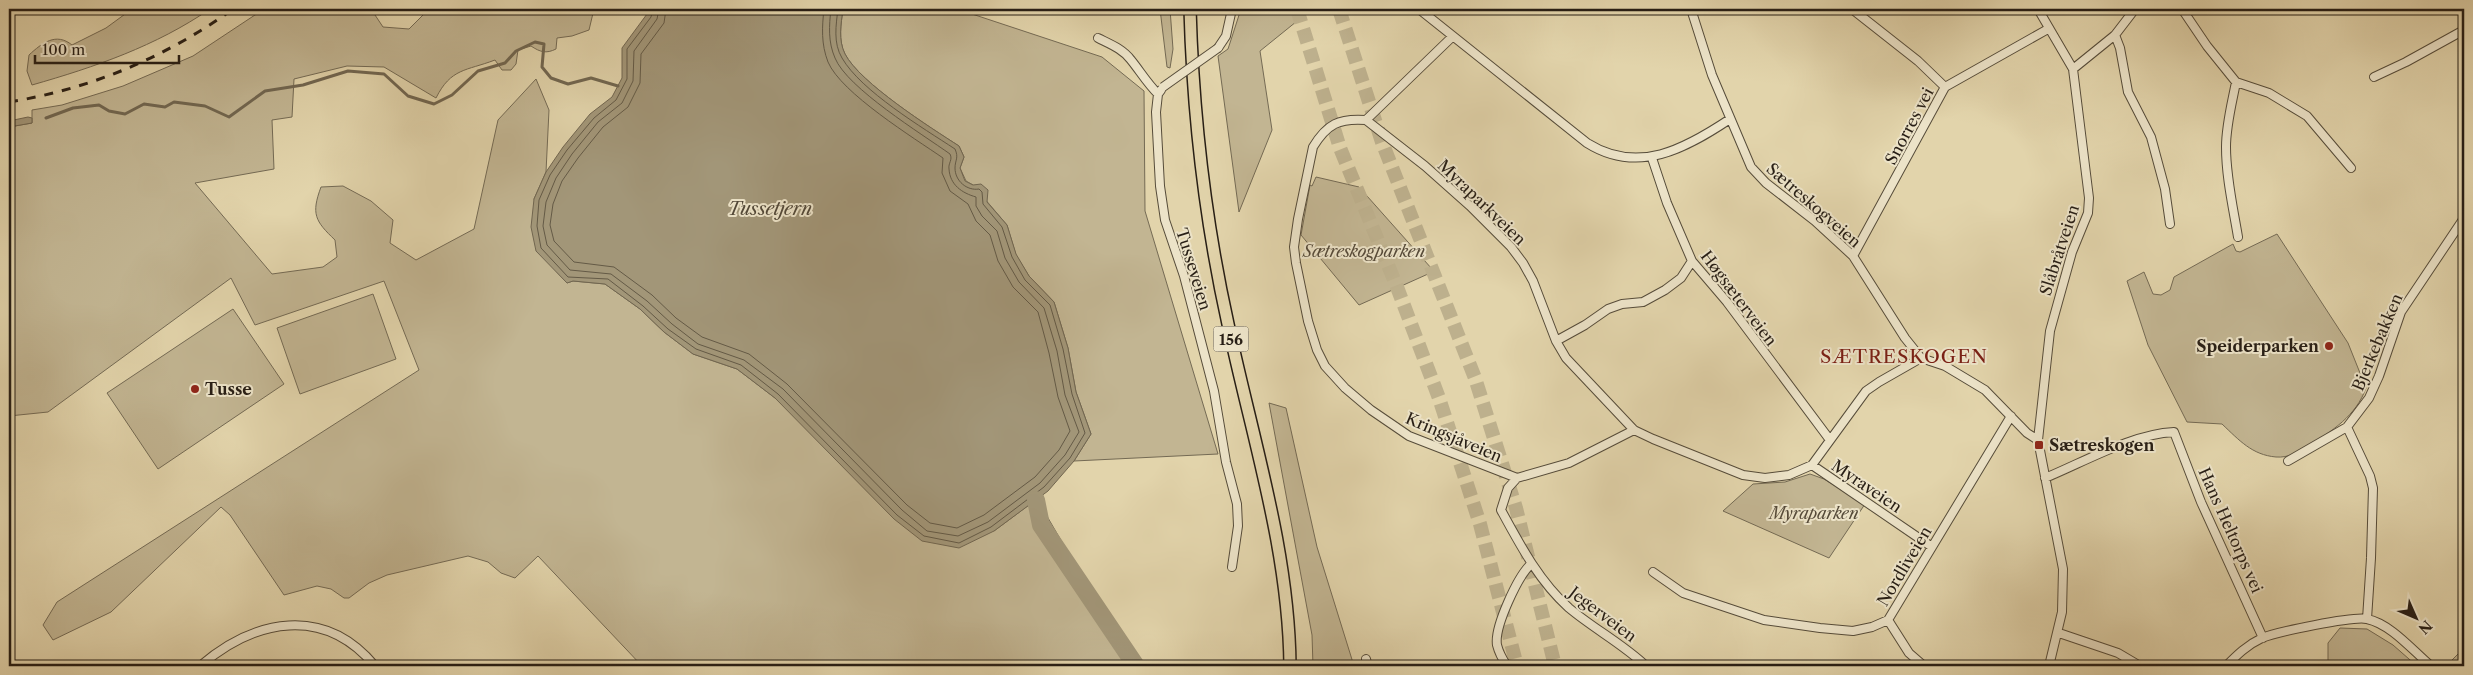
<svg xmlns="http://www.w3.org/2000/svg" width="2473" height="675" font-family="'Libre Caslon Text',serif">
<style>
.green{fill:#c2b592;stroke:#746a54}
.water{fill:#a29678;stroke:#716650}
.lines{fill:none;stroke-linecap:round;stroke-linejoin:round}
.shore{stroke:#645a46;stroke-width:1}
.stream{stroke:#716650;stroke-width:3}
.river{stroke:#a29678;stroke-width:18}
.motorway-tunnel{stroke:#bdb08d;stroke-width:14;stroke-dasharray:14 7;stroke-linecap:butt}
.minor-casing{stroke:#564c3a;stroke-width:10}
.primary-casing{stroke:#271e15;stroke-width:14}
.minor{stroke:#ece3c8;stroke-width:8}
.primary{stroke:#e2d4ab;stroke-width:11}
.rail{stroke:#271e15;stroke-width:3;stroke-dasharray:9 9;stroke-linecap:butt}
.minor-bridge-casing{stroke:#564c3a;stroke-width:10;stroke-linecap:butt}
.minor-bridge{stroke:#ece3c8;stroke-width:8}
.poi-dot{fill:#8f2418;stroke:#ece3c8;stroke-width:2}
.labels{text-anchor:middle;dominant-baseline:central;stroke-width:4;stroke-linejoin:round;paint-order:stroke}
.shield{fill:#ece3c8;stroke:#62594b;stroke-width:1}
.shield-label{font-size:15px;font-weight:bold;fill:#271e15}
.street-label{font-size:16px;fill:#271e15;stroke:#ece3c8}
.park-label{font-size:16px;font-style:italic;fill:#564b3a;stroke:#ece3c8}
.poi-label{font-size:16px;font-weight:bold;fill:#271e15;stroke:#ece3c8;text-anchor:start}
.water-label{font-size:18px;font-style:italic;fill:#524838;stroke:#ece3c8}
.quarter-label{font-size:19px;letter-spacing:1px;fill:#7a1f14;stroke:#ece3c8}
</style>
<rect width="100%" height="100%" fill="#e2d4ab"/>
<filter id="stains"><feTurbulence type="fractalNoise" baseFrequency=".004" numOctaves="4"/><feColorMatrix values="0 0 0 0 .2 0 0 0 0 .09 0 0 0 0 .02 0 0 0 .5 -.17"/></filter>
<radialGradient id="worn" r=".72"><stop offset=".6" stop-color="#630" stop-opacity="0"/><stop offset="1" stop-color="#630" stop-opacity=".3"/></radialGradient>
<path class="green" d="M132 9H210C156 46 95 67 32 85L27 71 29 55C42 43 56 32 72 45L106 28Z
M264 9H371L383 27 409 29 429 9H594L589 30 572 36 557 38 556 49C546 54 540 52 531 46L518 50 516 64 511 70H502L495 60C466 71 451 68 436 98L384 67 347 66 294 79 292 117 272 120 274 169 195 183 272 274 323 267 337 257 335 240C315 221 311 214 321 187L343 186 371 201 393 220 390 243 416 260 474 229 498 120 536 79 549 110 546 172 534 199 557 272 567 283 573 281 605 284 640 309 664 332 693 354 737 369 775 398 994 531 1037 499 1134 666H642L538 556 515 578 501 573 488 562 468 556 387 575 369 583 349 598H344L331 589 317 586 284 595 230 515 221 507 111 612 53 640 43 625 57 602 419 370 384 281 255 325 231 278 48 412 9 416V127L32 123V110L62 105 123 86 193 56Z
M843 9H964L963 11 1102 57 1144 91 1145 211 1218 454 1074 461 1091 434 1076 392 1068 348 1054 302 1029 276 1016 255 1007 225 973 185 966 181 960 168 964 157 959 146C931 128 860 83 845 54 838 40 841 24 843 9Z
M1160 9H1170L1173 49 1170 68 1167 67Z
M1241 9H1312L1260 51 1272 130 1239 212 1218 56 1228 49Z
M1316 177 1359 187 1432 269 1428 274 1359 305 1301 235 1310 185 1312 186Z
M2277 234 2348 343 2366 388C2356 416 2332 431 2308 446 2297 452 2289 458 2276 457 2252 455 2239 440 2222 424L2187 422 2148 345 2127 281 2144 272 2153 294 2161 295 2170 290 2174 277 2233 244 2236 251 2240 252Z
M373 294 396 359 300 394 277 328Z
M233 309 284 384 158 469 107 393Z
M1269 403 1286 408 1317 547 1354 666H1313L1312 635Z
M1810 474 1824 479 1865 504 1829 558 1723 511 1753 484 1785 482Z
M2340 628 2367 629 2393 645 2417 666H2328V643Z
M2464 648V666H2446Z"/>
<path class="water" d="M648 9H843C841 24 838 40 845 54 860 83 931 128 959 146L964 157 960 168 965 181 973 185 981 184 988 190 987 202 1007 225 1016 254 1029 276 1054 302 1068 348 1076 392 1091 434 1074 461 1048 491 994 531 959 548 922 541 894 519 775 398 737 369 693 354 664 332 640 309 605 284 573 281 567 283 536 251 531 227 534 199 546 172 563 147 590 114 612 97 622 78V48L647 14Z
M28 117 32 118V123L9 127V121Z"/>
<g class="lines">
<path class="shore" d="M653 9 651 17 627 49V79L616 100 594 118 567 150 550 175 539 200 537 226 541 248 568 277 608 279 643 306 668 329 696 349 741 365 778 394 897 515 924 536 959 543 991 527 1044 487 1070 458 1085 433 1072 394 1063 349 1050 305 1025 280 1012 257 1002 227 983 204 982 192 979 189C967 191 955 181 955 168 955 160 959 158 955 149 923 128 861 91 842 58 833 43 836 25 838 9
M659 9 657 19 634 51 633 81 622 103 598 122 572 154 556 178 546 202 543 226 547 245 570 270 611 274 647 301 672 324 698 344 744 360 783 389 902 510 927 531 958 536 988 522 1040 483 1065 455 1079 432 1065 395 1057 351 1044 308 1019 282 1005 258 997 231 982 216 976 206V197C962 193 950 185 949 169 948 163 953 160 950 154 922 134 847 88 835 58 828 42 829 26 831 9
M666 9 664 23 641 54 640 83 628 107 603 127 578 158 562 181 553 204 550 225 554 241 574 262 614 267 652 295 676 318 702 337 749 354 787 384 907 505 930 523 957 528 984 515 1035 477 1059 450 1070 431 1058 397 1049 353 1038 312 1013 287 998 261 990 235 976 221 968 204 950 191 942 173 943 158C914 138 841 93 828 62 821 44 822 27 824 9"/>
<path class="stream" d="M46 118 73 108 99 105 109 111 125 114 144 104 165 107 174 102 205 106 229 117 265 91 303 85 348 71 384 74 408 96 434 104 452 95 478 71 505 63 516 51 535 42 544 44 542 67 551 78 568 84 591 78 618 86"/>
<path class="river" d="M1036 500 1041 525 1136 666"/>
<path class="motorway-tunnel" d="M1297 9 1340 148 1397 287 1439 398 1480 524 1517 666
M1339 9 1382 142 1475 378 1516 508 1555 666"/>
<defs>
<path id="minor" d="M1419 9 1587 143C1638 175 1685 149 1730 119
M1691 9 1712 75 1751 167 1766 183 1815 221 1853 256 1905 338 1921 358 1945 366 1985 390 2027 433 2038 440
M1852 9 1918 61 1945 87
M2038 9 2073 69 2089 198 2088 213 2072 252 2050 331 2038 440 2063 569 2062 612 2049 666
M2182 9 2207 46 2236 82 2269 93 2307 116 2351 168
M2115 35 2120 48 2128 92 2151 137 2165 189 2170 224
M1452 37 1366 120C1339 118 1327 124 1313 147L1298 219 1294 247 1296 263 1308 321 1317 350 1325 366 1345 388 1371 410 1409 436 1517 478 1569 463 1634 430
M1098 38C1110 44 1123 49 1131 60 1140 71 1147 83 1158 94L1161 90
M1218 48 1226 36 1232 9
M2073 69 2115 35 2135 9
M2374 77 2406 62 2464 30
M2236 82C2232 103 2226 125 2226 147 2226 177 2233 207 2238 237
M1158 94 1156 112 1160 186 1165 220 1184 276 1214 391 1226 462 1237 504 1238 526 1232 567
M1366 120 1425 166 1470 206 1511 247 1523 263 1533 281 1556 341 1566 358 1634 430 1653 439 1743 475 1765 478 1789 475 1812 465 1866 391 1879 382 1921 358
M1652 158 1667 203 1692 261 1727 302 1830 440
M1853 256 1945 87 2048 29
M1556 341 1585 325 1608 309 1622 304 1643 302 1665 290 1681 278 1692 261
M2288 461 2347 427
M1812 465 1932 547
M1517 478 1508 488 1501 510C1520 545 1539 581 1569 608 1594 629 1623 644 1646 666
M2045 478C2084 462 2132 434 2174 432L2201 502 2263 638
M1653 572 1683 593 1764 620 1820 628 1853 631 1872 627 1888 620 2011 416
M2367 619 2371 558 2373 488 2370 476 2347 427 2369 398 2379 376 2401 312 2464 218
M1888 620 1909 653 1924 666
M2059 633 2118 653 2140 666
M1366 659 1368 666
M200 666C255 619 324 605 375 666
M1507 666C1503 660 1499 653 1497 645 1494 627 1518 576 1531 564
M2226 666C2237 655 2247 645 2262 638 2276 632 2353 616 2367 619 2391 624 2413 651 2431 666"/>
<path id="primary" d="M1190 9C1193 115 1205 220 1228 324 1252 437 1289 550 1290 666"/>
</defs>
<use href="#minor" class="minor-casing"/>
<use href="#primary" class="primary-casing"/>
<use href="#minor" class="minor"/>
<use href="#primary" class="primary"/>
<path class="rail" d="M9 102C91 89 166 57 233 9"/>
<defs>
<path id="minor-bridge" d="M1163 87 1218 48"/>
</defs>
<use href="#minor-bridge" class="minor-bridge-casing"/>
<use href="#minor-bridge" class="minor-bridge"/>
</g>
<g class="poi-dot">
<circle cx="2329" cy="346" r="5"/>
<circle cx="195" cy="389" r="5"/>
<rect x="2034" y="440" width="10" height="10" rx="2.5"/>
</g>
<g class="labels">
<rect class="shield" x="1213.5" y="326.5" width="35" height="25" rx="4"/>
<g class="shield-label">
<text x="1231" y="339">156</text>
</g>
<g class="street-label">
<text transform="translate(1909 126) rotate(-62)">Snorres vei</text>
<text transform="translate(1482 202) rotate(44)">Myraparkveien</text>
<text transform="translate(1814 205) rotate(41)">Sætreskogveien</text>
<text transform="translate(2059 250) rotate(-72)">Slåbråtveien</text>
<text transform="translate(1194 269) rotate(73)">Tusseveien</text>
<text transform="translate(1739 298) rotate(53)">Høgsæterveien</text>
<text transform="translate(2377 342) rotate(-67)">Bjerkebakken</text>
<text transform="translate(1454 437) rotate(23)">Kringsjåveien</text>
<text transform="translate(1867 486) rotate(34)">Myraveien</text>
<text transform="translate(2231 530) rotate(66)">Hans Heltorps vei</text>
<text transform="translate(1904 566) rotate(-59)">Nordliveien</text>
<text transform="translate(1603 614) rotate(37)">Jegerveien</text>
</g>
<g class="park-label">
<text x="1364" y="251">Sætreskogparken</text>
<text x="1814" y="513">Myraparken</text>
</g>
<g class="poi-label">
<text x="2319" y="346" text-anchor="end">Speiderparken</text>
<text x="205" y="389">Tusse</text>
<text x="2049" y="445">Sætreskogen</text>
</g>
<g class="water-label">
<text x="770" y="209">Tussetjern</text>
</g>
<g class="quarter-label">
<text x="1904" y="356">SÆTRESKOGEN</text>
</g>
</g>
<rect width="2473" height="675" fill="none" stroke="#e2d4ab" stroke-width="30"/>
<rect x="10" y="10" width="2453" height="655" fill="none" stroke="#271e15" stroke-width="2.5"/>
<rect x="15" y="15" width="2443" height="645" fill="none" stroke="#271e15"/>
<g transform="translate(2416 618) rotate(135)" stroke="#ece3c8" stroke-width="4" paint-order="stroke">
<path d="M0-4L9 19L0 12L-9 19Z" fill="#271e15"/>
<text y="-8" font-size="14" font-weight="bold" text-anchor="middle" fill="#271e15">N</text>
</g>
<path d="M35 55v8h144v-8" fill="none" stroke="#271e15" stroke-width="2.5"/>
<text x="42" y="55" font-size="15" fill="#271e15" stroke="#ece3c8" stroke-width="4" paint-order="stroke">100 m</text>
<rect width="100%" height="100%" filter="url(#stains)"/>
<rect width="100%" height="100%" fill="url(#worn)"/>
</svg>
